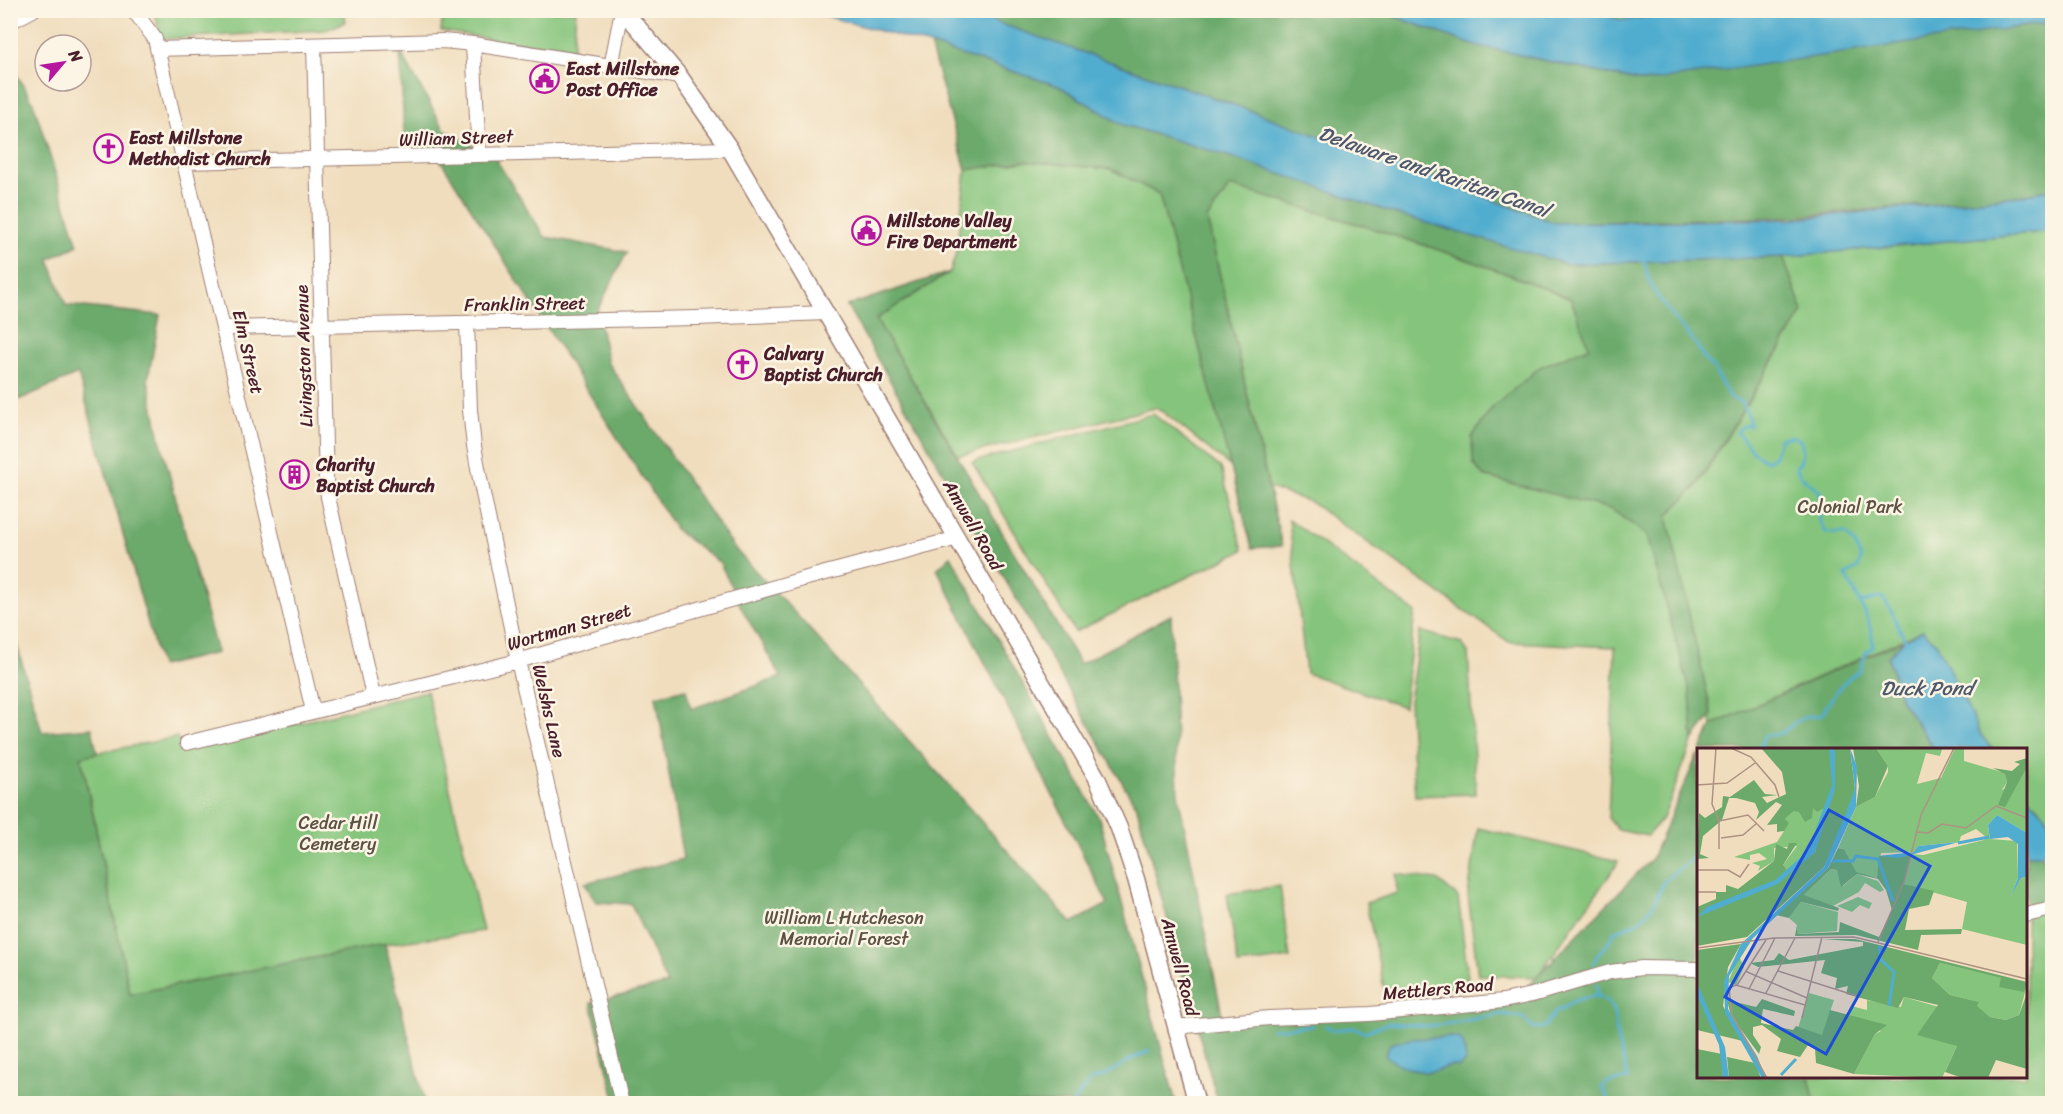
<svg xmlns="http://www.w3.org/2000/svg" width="2063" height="1114" font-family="Sriracha,sans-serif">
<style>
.green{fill:#85c47c;stroke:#687254;stroke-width:1.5}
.forest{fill:#6caa6c;stroke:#5b644c;stroke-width:1.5}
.water{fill:#51adcf;stroke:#4e667d;stroke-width:1.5}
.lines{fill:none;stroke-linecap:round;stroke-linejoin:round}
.stream{stroke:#51adcf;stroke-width:3}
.minor-casing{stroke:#9d7e74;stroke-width:16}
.major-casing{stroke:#9d7e74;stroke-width:19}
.minor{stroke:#fff;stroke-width:14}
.major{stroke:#fff;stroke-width:16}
.labels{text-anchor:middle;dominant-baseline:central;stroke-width:5;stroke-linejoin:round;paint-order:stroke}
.poi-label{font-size:18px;font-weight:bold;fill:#4a1f2b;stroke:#fcf5e5;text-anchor:start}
.street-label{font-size:18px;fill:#4a1f2b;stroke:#fcf5e5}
.park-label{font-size:18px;fill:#5c5143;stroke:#fcf5e5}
.water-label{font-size:20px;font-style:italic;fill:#4d586d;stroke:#fcf5e5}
.inset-river{fill:none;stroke:#51adcf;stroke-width:3}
.inset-road{fill:none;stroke:#ae9183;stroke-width:1.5}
.view{fill:#1d4ed8;fill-opacity:0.15;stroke:#1d4ed8;stroke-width:3}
.inset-edge{fill:none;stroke:#4a1f2b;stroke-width:3}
</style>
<rect width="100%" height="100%" fill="#fcf5e5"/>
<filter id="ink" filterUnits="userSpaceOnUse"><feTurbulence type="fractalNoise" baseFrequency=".0167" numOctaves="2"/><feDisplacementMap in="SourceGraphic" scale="12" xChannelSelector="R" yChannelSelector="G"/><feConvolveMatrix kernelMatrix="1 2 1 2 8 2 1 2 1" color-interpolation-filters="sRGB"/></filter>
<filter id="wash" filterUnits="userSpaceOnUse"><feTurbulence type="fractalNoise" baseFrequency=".008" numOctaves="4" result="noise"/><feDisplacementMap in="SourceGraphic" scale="24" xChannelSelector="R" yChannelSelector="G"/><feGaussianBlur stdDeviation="1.35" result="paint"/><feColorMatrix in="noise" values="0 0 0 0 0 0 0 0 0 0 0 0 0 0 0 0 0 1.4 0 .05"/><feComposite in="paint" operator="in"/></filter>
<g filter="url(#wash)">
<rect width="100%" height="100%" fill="#f0ddbd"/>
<path class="green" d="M155 11H346L345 22 326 30 160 39Z
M443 11H576L573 52 441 31Z
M1592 11H1706L1622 20Z
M1024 161 1111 169 1159 194 1231 467 1163 412 1155 408 958 456 875 318 950 272 956 253 966 170Z
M1230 186C1345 220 1461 253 1571 299L1590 347 1566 358 1483 476 1611 509 1647 535 1690 691 1693 740 1664 816 1647 836 1618 830 1608 818 1615 647 1509 642 1310 502 1269 488 1207 219Z
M2052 231V829L2039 807 2026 796V750L1992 749 1981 735 1923 630 1712 725 1654 513 1696 488 1803 312 1783 257Z
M1153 414 1221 468 1243 550 1075 632 972 462Z
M1289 519 1415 612 1404 707 1306 673Z
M1420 631 1461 643 1468 652 1476 794 1415 796 1409 702Z
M427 691 483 931 385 944 130 994 81 756 177 737 184 751Z
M1478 828 1618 861 1616 866 1537 977 1478 975 1468 895Z
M1396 874 1437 880 1458 897 1469 986 1418 992 1385 993 1366 903 1397 893Z
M1280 886 1290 958 1238 965 1227 894Z
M2052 907V1103H1815L1809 1077 2026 1076V913Z"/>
<path class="forest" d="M964 11H1380L1470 44 1643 82 2052 11V189L2019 196 1795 217 1555 223 1240 107Z
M930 45 1059 86 1121 124 1231 157 1567 264 1783 257 1803 312 1695 488 1667 516 1712 715 1693 740 1690 691 1647 535 1611 509 1483 476 1473 463 1472 437 1492 408 1540 367 1589 347 1571 299C1461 253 1345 220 1230 186L1207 219 1282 546 1252 548 1159 194 1111 169 1024 161 966 170Z
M400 51 445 130 495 158 545 237 627 252 597 311 608 363 734 548 795 613 1072 923 1108 904 937 569 951 556 1099 818 1176 1103H616L591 1003 667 984 631 904 596 902 585 883 683 859 656 696 686 689 691 709 781 677 742 609 720 563 676 530 441 161 404 136Z
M11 65 33 102 78 245 49 259 66 305 160 315 148 379 160 439 217 653 160 666 78 374 11 403Z
M950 272 876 319 1080 664 1171 615 1178 794 1223 1020 1383 1010 1516 998 1652 858 1698 754V1076L1809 1077 1815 1103H1218L1137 808 847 306Z
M10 622 42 732 92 728 97 753 81 757 130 994 385 944 425 1103H11Z
M1905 639 1888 657 1901 700 1934 749 1701 750 1712 725Z
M2026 855H2041L2052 860V907L2026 913Z"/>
<path class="water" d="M808 11H964L1240 107 1555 223 1795 219 2019 196 2052 189V231L1783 257 1567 264 1396 214 1231 157 1121 124 1059 86 930 45Z
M1592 11 1622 20 1706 10H2052V22L1643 82 1470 44 1380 11Z
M1923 630 1937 644 1981 735 1992 749H1934L1901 700 1888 657 1905 639Z
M2026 796C2049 815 2053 824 2052 853L2049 849 2041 855H2026Z
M1451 1037 1459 1038 1463 1043 1466 1060 1459 1067C1449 1064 1444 1069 1435 1071 1420 1075 1396 1065 1385 1055L1390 1044 1411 1039Z"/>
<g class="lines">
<path class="stream" d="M1644 259 1648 277 1654 291 1669 312 1697 345 1705 360 1715 370 1721 383 1731 398 1742 403 1748 415 1750 425 1742 426 1737 432 1754 453 1767 461 1775 456 1780 439 1791 436 1800 440C1805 452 1804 458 1796 467L1801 476 1820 492V522L1826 533H1845L1855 544 1861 559 1858 568 1846 575C1857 598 1873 621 1873 647L1866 652 1860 671C1843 679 1830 699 1822 715 1816 716 1809 716 1803 718 1785 726 1789 736 1765 735L1761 745 1754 750
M1860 603 1882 597 1890 609 1906 642
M1594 963 1598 954 1609 942 1614 932 1638 922 1652 907 1665 880 1698 854
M1597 996C1621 1002 1613 1029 1619 1046 1622 1057 1625 1067 1628 1079L1608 1082 1602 1087 1607 1096V1102L1612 1104
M1326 1026 1332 1030 1353 1028 1364 1032 1389 1023 1427 1026 1446 1024 1502 1014 1521 1017 1534 1028 1544 1027 1557 1010 1564 1009C1571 999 1586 997 1597 996V985
M1272 1029C1287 1029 1299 1025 1313 1026
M1072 1104 1091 1080 1104 1076 1131 1059 1150 1051"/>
</g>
</g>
<g filter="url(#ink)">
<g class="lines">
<defs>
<path id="minor" d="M131 10 138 16 155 39 313 711
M10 22 33 10
M473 44 479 155
M314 45 326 481 328 497 373 696
M157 49 443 41 473 44 680 77
M611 67 622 10
M184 162 730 149
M467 323 470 410 474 446 480 479 518 661 622 1104
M224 328 697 318 826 313
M187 743 518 661 803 579 958 538
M2026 915 2052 909
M1176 1027 1269 1018 1370 1014 1503 1001 1532 995 1610 972 1642 968 1698 969"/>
<path id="major" d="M623 10 680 77 730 149 1097 778 1119 828 1136 879 1197 1104"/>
</defs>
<use href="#minor" class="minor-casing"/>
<use href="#major" class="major-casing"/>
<use href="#minor" class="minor"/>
<use href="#major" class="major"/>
</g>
</g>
<defs>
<symbol id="civic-ring" viewBox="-11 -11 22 22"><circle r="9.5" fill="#fcf5e5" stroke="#b5179e" stroke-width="1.5"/><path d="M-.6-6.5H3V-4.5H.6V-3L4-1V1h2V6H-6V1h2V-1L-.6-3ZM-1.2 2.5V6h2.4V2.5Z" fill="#b5179e"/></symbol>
<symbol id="church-ring" viewBox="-11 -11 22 22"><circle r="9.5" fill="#fcf5e5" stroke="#b5179e" stroke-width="1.5"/><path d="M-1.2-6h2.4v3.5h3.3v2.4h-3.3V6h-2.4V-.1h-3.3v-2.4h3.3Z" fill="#b5179e"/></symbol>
<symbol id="building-ring" viewBox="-11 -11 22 22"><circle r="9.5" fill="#fcf5e5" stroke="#b5179e" stroke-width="1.5"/><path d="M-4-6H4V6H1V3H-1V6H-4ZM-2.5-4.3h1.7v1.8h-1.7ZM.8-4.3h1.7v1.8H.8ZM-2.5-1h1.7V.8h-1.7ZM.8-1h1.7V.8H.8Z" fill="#b5179e"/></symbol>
</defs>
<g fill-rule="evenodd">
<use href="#civic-ring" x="528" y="62" width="33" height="33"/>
<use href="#church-ring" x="92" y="132" width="33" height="33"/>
<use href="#civic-ring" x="850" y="214" width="33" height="33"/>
<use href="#church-ring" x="726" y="348" width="33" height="33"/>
<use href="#building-ring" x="278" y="458" width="33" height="33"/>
</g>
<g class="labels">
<g class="poi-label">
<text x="566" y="69">East Millstone<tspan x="566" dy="21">Post Office</tspan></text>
<text x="129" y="138">East Millstone<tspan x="129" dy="21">Methodist Church</tspan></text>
<text x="887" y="221">Millstone Valley<tspan x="887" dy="21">Fire Department</tspan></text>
<text x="764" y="354">Calvary<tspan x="764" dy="21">Baptist Church</tspan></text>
<text x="316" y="465">Charity<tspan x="316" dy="21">Baptist Church</tspan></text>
</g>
<g class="street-label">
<text transform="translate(456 138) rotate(-2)">William Street</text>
<text transform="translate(525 304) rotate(-1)">Franklin Street</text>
<text transform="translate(248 352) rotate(77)">Elm Street</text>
<text transform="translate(304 356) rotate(-92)">Livingston Avenue</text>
<text transform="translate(973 525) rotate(60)">Amwell Road</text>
<text transform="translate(569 627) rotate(-16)">Wortman Street</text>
<text transform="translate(549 711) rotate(77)">Welshs Lane</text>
<text transform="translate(1180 967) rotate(75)">Amwell Road</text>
<text transform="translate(1438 989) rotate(-5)">Mettlers Road</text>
</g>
<g class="park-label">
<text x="1850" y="507">Colonial Park</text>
<text x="338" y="823">Cedar Hill<tspan x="338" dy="21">Cemetery</tspan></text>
<text x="844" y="918">William L Hutcheson<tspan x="844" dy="21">Memorial Forest</tspan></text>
</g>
<g class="water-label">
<text transform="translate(1434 172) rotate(19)">Delaware and Raritan Canal</text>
<text x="1927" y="688">Duck Pond</text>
</g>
</g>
<g transform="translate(1697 748)">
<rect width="330" height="330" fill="#f0ddbd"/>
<path d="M179 0 245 1 243 8 229 5 220 36 244 30 258 0 267 1V13L308 25 310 34 305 42 319 36 330 19V85L300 67 291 77 293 91 320 93 321 130 313 150 325 128H330V197L265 181 270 154 207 136 215 106 226 107 287 92 289 89 279 81 264 88 262 94 221 98 218 104 184 105 180 130 158 125 147 101 141 100 159 59 178 49 191 24V18ZM129 58 111 103 91 123 86 117 100 98 77 100V113L61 123 63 118 55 115 70 111 62 105 53 107V112L37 109 80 94 87 83 88 71 97 63ZM134 121 140 122 146 138 160 126 181 133 187 142 183 144 168 135 162 144 136 158 109 150 107 147ZM161 149 175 155 172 161 163 157 155 164 140 158ZM104 154 141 164 140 183 101 186 100 177 92 170ZM42 208 47 219 39 237 31 234ZM243 215 305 230 302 239 330 237 322 267 309 272 293 269 279 258 281 254 253 247 235 230ZM112 245 137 252 125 288 101 280ZM207 249 242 259 236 265 260 298 245 330 157 326 178 286 184 283 152 267 154 258 170 262V252L204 259Z" fill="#85c47c"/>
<path d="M64 0H153L158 41 148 75 127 119 50 189 0 198V159L19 151V144H29V137L41 141 77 113 79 96 90 101 92 95H100L86 117 91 123 118 104 129 59 120 64 116 60 115 70 108 74 102 64 97 63 88 71 92 75 87 83 80 84V76L70 77 85 57 79 54 59 72 62 64 58 55 39 50H32L25 72 6 88 3 106 12 110 0 111 2 65 8 70 25 59 26 48 33 49 57 32 68 46 80 47 65 49 70 55 89 46 85 24ZM156 0H179L191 18 178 49 159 59 162 38ZM330 10V19L308 59 301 57 310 34 308 26 296 20 315 23 323 16 317 14ZM141 100 147 101 159 124 180 130 182 108 215 106 207 136 237 143 232 157 212 161 208 182 265 181 264 186 224 187 221 202 159 187 98 188 100 177 101 186 142 184 143 174 182 189 195 162 189 142 181 131 160 126 144 139 140 122 134 121 107 147 142 160 141 163 104 154 92 170 79 167 131 120ZM126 191H158L330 234 327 244 302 239 304 230 243 215 235 230 253 247 282 254 280 258 293 269 309 272 322 267 330 245V321L299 312 291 330H266L248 324 260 298 220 287 241 257 207 249 201 260 149 246 151 238 138 241 140 230 124 225 128 212 61 219 53 215 77 212 82 205 92 212 166 198V194ZM44 196 31 219 26 258 46 293 0 282V202ZM65 251 98 263 97 268 66 261 64 275 96 282 99 278 125 287 133 262 190 277 178 286 157 326 119 315 118 301 111 297 103 309 80 303 84 291 65 277 56 279V287L64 299 62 306 34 268 30 252 59 259ZM0 301 25 306 26 330H0ZM30 309 58 315 64 330H32Z" fill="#6caa6c"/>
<path d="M132 0 138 2V41L118 104 81 136 0 169 10 159 78 132 111 103 135 37ZM153 0 160 19 159 59 131 120 56 190 32 228 31 261 60 308 69 330H65L28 265 27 233 44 196 127 119 158 41ZM300 67 330 85V128L324 130 313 150 321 130V96L311 89 293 91 291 77ZM262 94 202 110 182 108 217 104 221 98ZM0 235 28 299 32 330H26L22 297 0 247Z" fill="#51adcf"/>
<path class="inset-river" d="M261 95 292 89M135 113H156L159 108 181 111 196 153M182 198 184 212 197 224 192 258M84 327 99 311"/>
<path class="inset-road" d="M19 0 15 56 22 73V101M34 0 54 9 78 37 82 49M0 37 30 35 58 15M22 73 51 67 67 83M220 84 231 85 245 76 269 80 299 58 330 70M24 90 46 87 60 75M0 122H31L43 129 52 116M0 144H19M181 194 207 134 224 67 257 0M0 200 77 190 157 189 330 231M48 223 110 250M81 223 163 249M40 237 69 192M52 241 78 190M69 245 98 190M105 270 125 189M70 330 35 267 32 240 39 237 108 257"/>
<path class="view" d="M132 62 233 118 129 306 28 249Z"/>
<rect width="330" height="330" class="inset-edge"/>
</g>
<rect width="2063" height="1114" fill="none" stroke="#fcf5e5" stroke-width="36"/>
<g transform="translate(63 63) rotate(61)"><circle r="28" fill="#fcf5e5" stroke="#b59f9b" stroke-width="1.5"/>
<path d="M0-4.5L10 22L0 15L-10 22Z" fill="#b5179e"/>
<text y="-9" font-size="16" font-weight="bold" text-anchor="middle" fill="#4a1f2b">N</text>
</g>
</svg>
